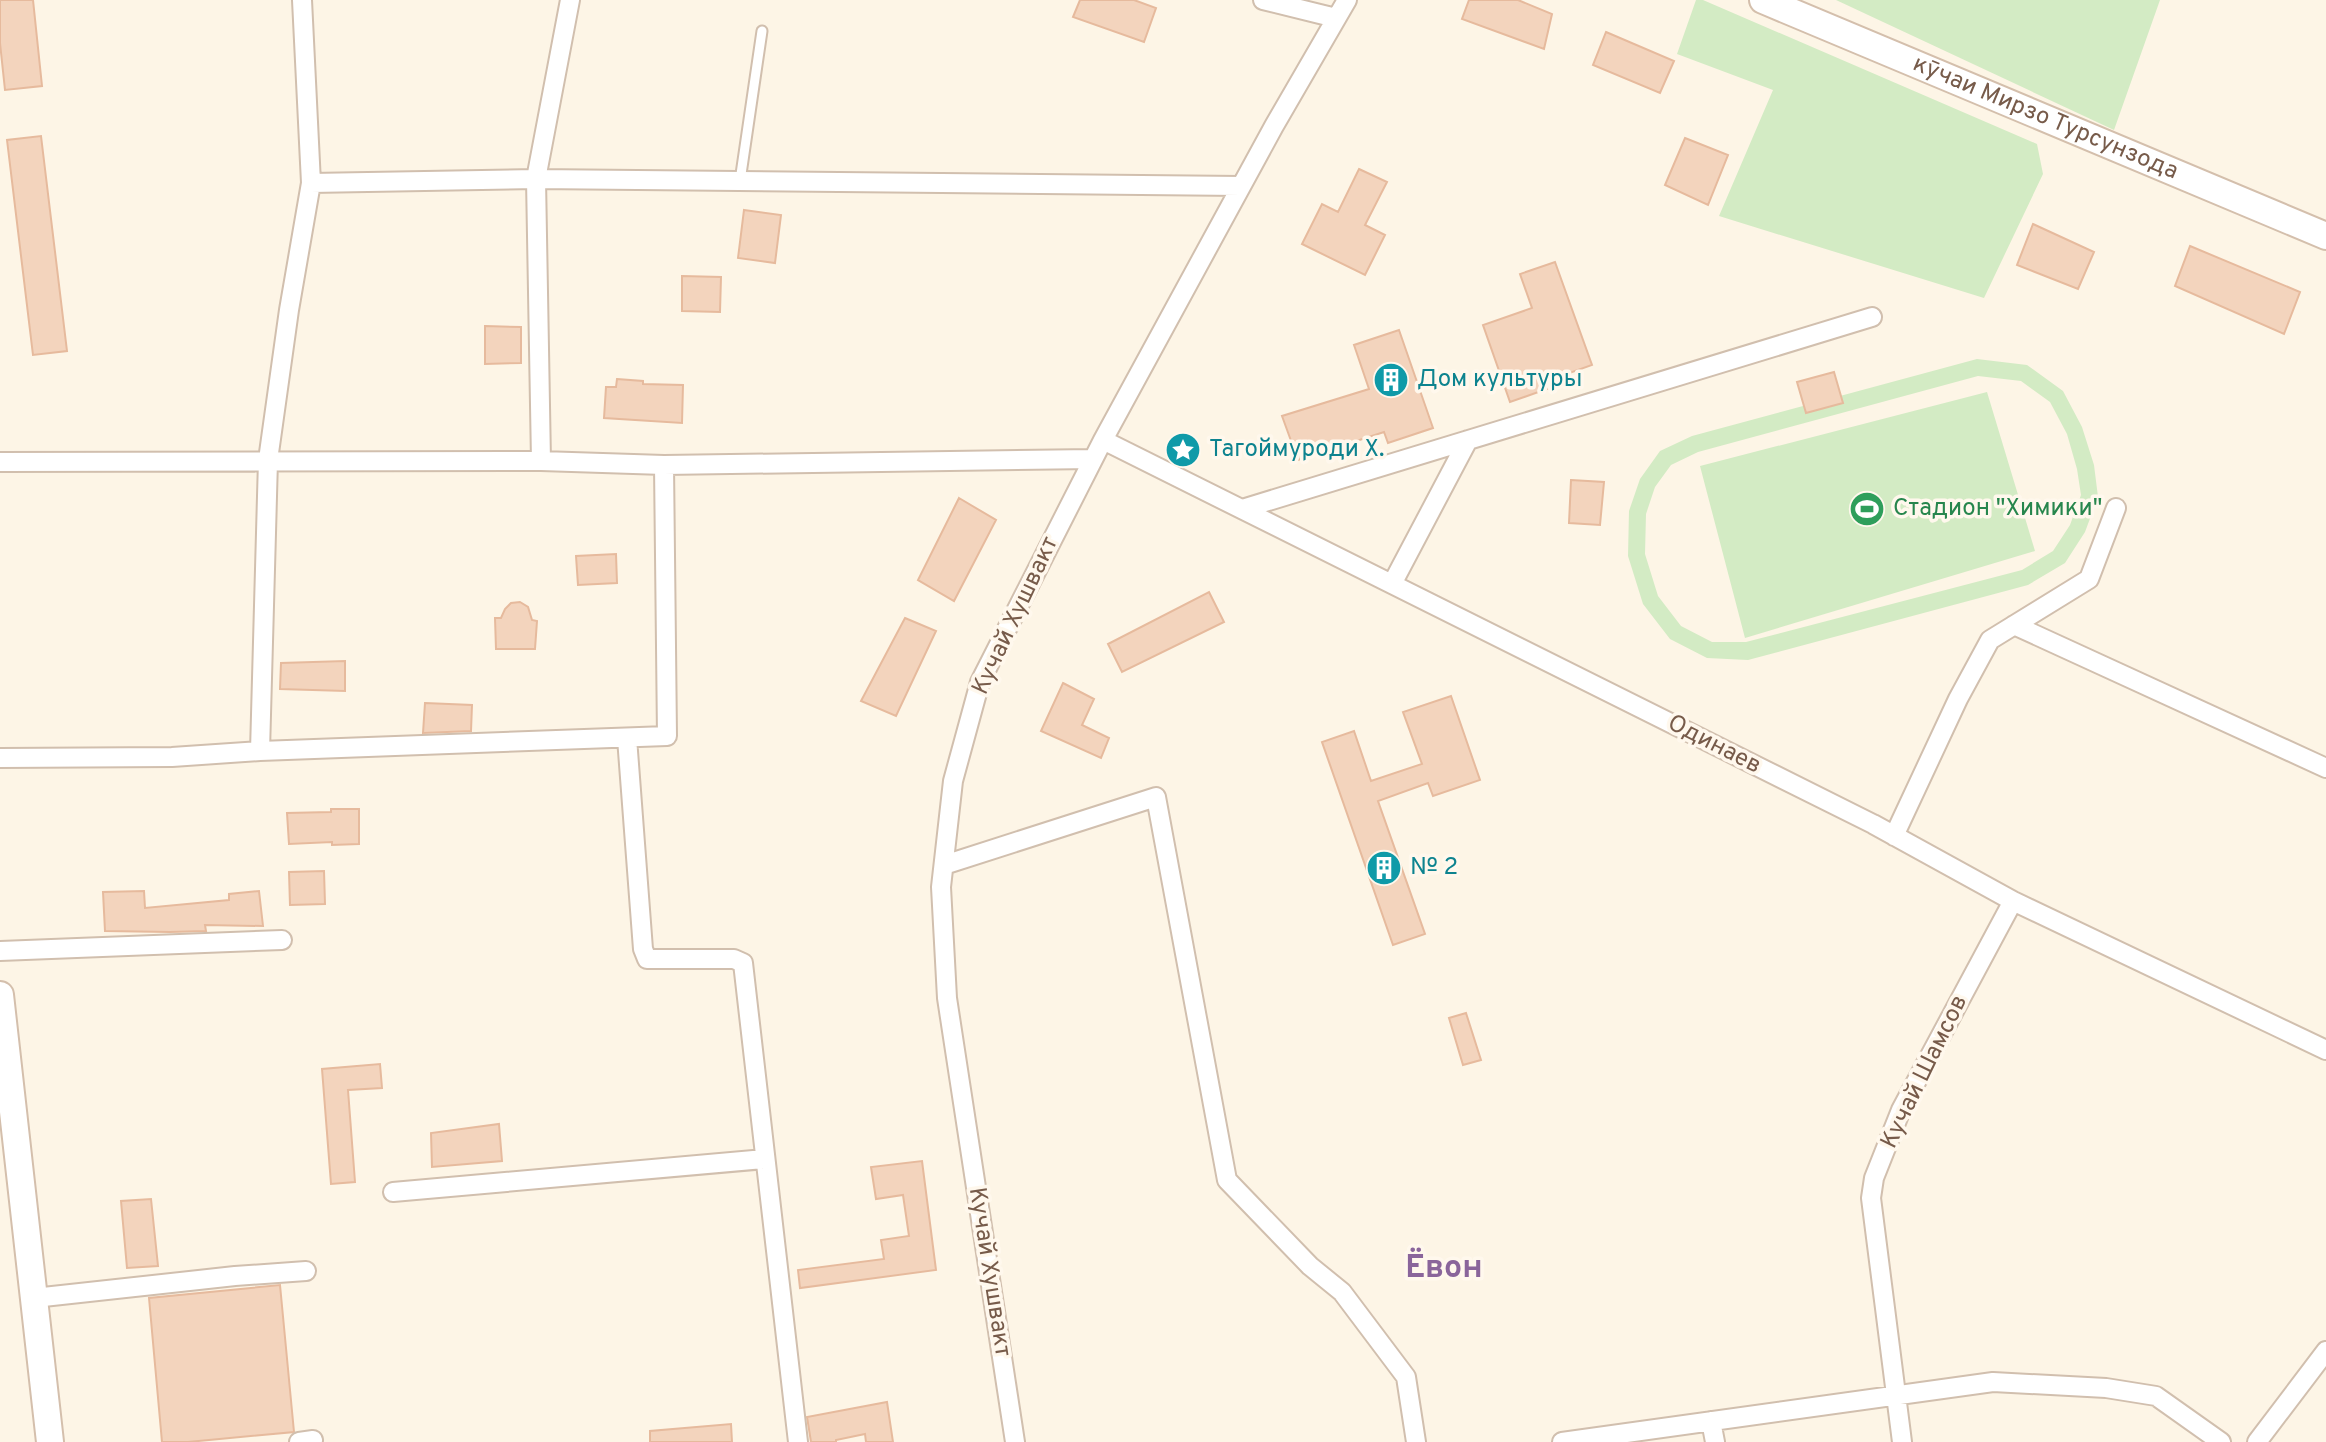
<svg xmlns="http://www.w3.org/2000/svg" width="2326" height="1442" font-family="Overpass,sans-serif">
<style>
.green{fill:#d3ebc4;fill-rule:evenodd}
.building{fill:#f3d4bd;stroke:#e6ba9d;stroke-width:2}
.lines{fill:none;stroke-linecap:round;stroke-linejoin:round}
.lane-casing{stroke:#d1bfae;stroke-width:13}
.street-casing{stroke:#d1bfae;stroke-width:22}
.secondary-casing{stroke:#d4bfac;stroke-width:30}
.lane{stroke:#fff;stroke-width:9}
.street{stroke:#fff;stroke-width:18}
.secondary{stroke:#fff;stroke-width:26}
.labels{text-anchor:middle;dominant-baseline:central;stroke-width:7;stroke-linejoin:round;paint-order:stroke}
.street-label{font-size:24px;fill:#775b4a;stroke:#fff8ed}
.culture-label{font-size:24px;fill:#0d838f;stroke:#fff8ed;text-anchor:start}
.leisure-label{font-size:24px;fill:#27864d;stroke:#fff8ed;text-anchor:start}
.district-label{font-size:32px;font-weight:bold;fill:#8a659b;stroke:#fff8ed}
</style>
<rect width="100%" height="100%" fill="#fdf5e6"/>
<path class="green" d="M1696 0H1703L2037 144 2043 174 1984 298 1719 216 1773 90 1677 54Z
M1836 0H2160L2114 130Z
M1977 359 2027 365 2063 391 2082 427 2094 465 2098 497 2085 532 2065 563 2028 585 1748 660 1707 658 1670 639 1643 604 1628 556 1629 511 1640 479 1660 451 1692 436ZM1978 376 2021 381 2050 402 2067 434 2077 469 2081 495 2070 525 2053 551 2022 570 1746 642H1712L1681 626 1658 596 1645 554 1646 514 1655 487 1671 465 1698 452Z
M1987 392 2035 551 1745 638 1700 466Z"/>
<path class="building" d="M0 0H33L42 86 5 90 0 43Z
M1080 0H1134L1156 8 1144 42 1073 17Z
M1469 0H1518L1552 14 1544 49 1462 19Z
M1606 32 1674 61 1660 93 1593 65Z
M41 136 67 351 33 355 7 140Z
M1685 138 1728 155 1708 205 1665 185Z
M1359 169 1387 182 1365 225 1385 235 1365 275 1302 244 1322 204 1338 212Z
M744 210 781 215 775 263 738 258Z
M2033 224 2094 252 2078 289 2017 265Z
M2190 246 2300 292 2284 334 2175 286Z
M1555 262 1592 365 1544 382 1547 389 1510 402 1483 325 1532 308 1520 274Z
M682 276 721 277 720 312 682 311Z
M485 326 521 327V363L485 364Z
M1399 330 1433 428 1388 443 1384 432 1298 460 1282 416 1369 389 1354 345Z
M1834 372 1843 403 1806 413 1797 382Z
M617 379 643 381V384L683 385 682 423 604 418 606 387H616Z
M1571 480 1604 482 1600 525 1569 523Z
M959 498 996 520 954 601 918 580Z
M616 554 617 583 578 585 576 556Z
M1209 592 1224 622 1122 672 1108 644Z
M520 602 528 607 532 620 537 621 535 649H496L495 618H501L505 609 511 603Z
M905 618 936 631 896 716 861 701Z
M345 661V691L280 689 281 663Z
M1063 683 1094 699 1082 725 1109 738 1101 758 1041 731Z
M1451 696 1480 780 1433 796 1428 783 1378 801 1425 934 1393 945 1322 742 1354 731 1371 781 1422 764 1403 712Z
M425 703 472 705 471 731 423 733Z
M331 809H359V844L332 845V842L289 844 287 813 331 812Z
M324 871 325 904 290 905 289 872Z
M144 891 145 908 229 900V894L259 891 263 926 205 925 206 931 170 932 105 931 103 892Z
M1466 1013 1481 1060 1463 1065 1449 1018Z
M380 1064 382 1088 348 1090 355 1182 331 1184 322 1069Z
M499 1124 502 1161 432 1167 431 1133Z
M922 1161 936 1270 800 1288 798 1270 884 1259 881 1240 909 1236 903 1195 876 1199 871 1167Z
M151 1199 158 1266 127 1268 121 1201Z
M280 1285 294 1432 188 1442H162L149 1298Z
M887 1402 893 1442H866L865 1434 836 1440V1442H811L807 1417Z
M731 1424 732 1442H650V1431Z"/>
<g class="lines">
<defs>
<path id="lane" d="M740 181 762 31"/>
<path id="street" d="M1263 0 1336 18
M311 183 536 179 1241 186
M1103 440 1873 824 2013 901 2326 1050
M541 461 536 179 570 0
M0 462 541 461 664 465 1093 459
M1242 509 1872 317
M1392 584 1468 440
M2014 625 2326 768
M627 738 643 949 647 959H734L743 963 798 1442
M260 751 268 460 289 310 311 183 302 0
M0 758 172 757 260 751 667 736 664 465
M1894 836 1958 699 1990 640 2089 579 2116 508
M944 865 1156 797 1227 1180 1310 1266 1342 1292 1406 1377 1416 1442
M0 951 282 940
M393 1192 765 1159
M34 1298 235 1276 306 1271
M1711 1421 1715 1442
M299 1442 313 1440
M1015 1442 947 998 941 887 953 781 980 682 1103 440 1274 126 1347 0
M1562 1442 1993 1382 2106 1388 2156 1396 2221 1442
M1902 1442 1871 1198 1874 1178 1901 1110 2013 901
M2257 1442 2326 1351"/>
<g id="secondary">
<path id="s1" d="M1763 0 2326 236"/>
<path d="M0 995 50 1442"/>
</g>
</defs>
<use href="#lane" class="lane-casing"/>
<use href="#street" class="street-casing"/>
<use href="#secondary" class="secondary-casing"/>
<use href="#lane" class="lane"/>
<use href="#street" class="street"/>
<use href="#secondary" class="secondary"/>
</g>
<defs>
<symbol id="building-disc" viewBox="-11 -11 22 22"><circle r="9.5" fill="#0f9aa8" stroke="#fff8ed"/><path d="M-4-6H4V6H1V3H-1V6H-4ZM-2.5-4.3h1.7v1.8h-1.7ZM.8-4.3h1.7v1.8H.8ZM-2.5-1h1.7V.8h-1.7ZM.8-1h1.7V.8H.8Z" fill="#fff"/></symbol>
<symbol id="sight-disc" viewBox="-11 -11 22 22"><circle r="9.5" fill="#0f9aa8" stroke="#fff8ed"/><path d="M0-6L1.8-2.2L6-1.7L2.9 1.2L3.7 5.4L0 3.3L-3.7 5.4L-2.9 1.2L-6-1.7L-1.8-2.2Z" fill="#fff"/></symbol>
<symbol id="stadium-disc" viewBox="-11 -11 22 22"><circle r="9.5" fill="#2e9e5b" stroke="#fff8ed"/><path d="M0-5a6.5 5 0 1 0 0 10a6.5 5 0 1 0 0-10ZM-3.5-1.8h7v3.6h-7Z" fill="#fff"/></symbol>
</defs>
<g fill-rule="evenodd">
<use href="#building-disc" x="1371" y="360" width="40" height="40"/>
<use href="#sight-disc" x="1163" y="430" width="40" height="40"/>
<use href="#stadium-disc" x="1847" y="489" width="40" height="40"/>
<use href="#building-disc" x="1364" y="848" width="40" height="40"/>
</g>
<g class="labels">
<g class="street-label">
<text stroke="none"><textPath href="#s1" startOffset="306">кӯчаи Мирзо Турсунзода</textPath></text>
<text transform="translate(1016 616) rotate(-65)">Кучай Хушвакт</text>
<text transform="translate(1714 745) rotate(27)">Одинаев</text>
<text transform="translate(1925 1072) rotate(-64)">Кучай Шамсов</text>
<text transform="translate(989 1272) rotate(81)">Кучай Хушвакт</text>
</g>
<g class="culture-label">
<text x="1417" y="380">Дом культуры</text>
<text x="1209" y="450">Тагоймуроди Х.</text>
<text x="1410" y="868">№ 2</text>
</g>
<g class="leisure-label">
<text x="1893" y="509">Стадион "Химики"</text>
</g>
<g class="district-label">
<text x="1444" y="1269">Ёвон</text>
</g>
</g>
</svg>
